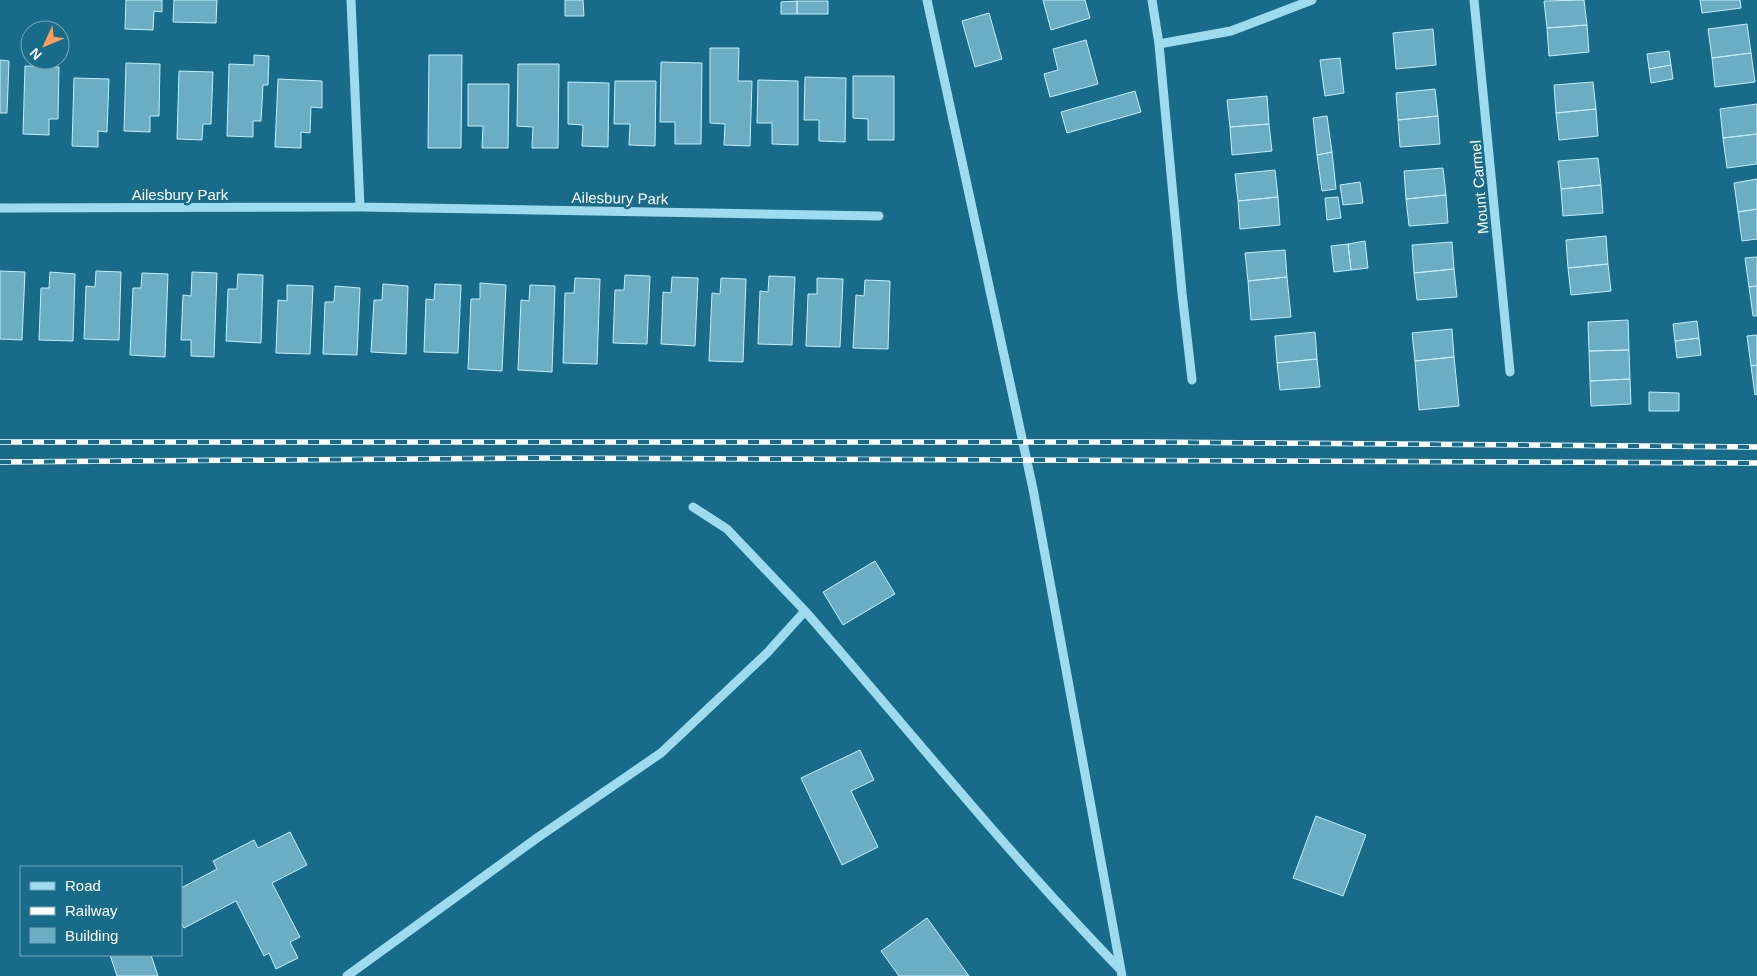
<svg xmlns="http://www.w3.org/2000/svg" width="1757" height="976" font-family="Arial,sans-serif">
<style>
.building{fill:#6badc3;stroke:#c5edfa}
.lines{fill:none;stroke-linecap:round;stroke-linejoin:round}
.minor{stroke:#9fdbee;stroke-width:9}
.rail-casing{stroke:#fff;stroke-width:5.5}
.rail{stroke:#186c89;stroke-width:4;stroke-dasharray:11;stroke-linecap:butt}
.labels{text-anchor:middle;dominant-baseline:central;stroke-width:5;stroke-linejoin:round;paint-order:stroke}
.street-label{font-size:15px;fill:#fff;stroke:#186c89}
</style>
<rect width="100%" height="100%" fill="#186c89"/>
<path class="building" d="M126 0H162V12L154 11 153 30 125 29Z
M174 0H217L216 23 173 22Z
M565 0H583L584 16H565Z
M1043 0H1085L1090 18 1051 30Z
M1584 0 1587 25 1547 28 1544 1Z
M1700 0H1740L1741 8 1702 13Z
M797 1H828V14H797Z
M797 1V14H781V2Z
M989 13 1002 59 975 67 962 21Z
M1747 24 1751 53 1712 58 1708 29Z
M1587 25 1589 52 1549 56 1547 28Z
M1433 29 1436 65 1396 69 1393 33Z
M1086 40 1098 84 1050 97 1044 74 1058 70 1053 49Z
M710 48H739L738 81H752L750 146 724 145 725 124 710 123Z
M1669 51 1671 65 1649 69 1647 54Z
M1751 53 1755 82 1715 87 1712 58Z
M254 55 269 56 268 85H263L261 121H253V137L227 136 229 64 254 65Z
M429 55H462L461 148H428Z
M1340 58 1344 93 1325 96 1320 60Z
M0 60 9 61 7 113H0Z
M661 62 702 63 701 144H675V122H660Z
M126 63 160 64 159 116H150V132L124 131Z
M518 64H559L558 148H532L533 127 517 126Z
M1671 65 1673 79 1651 83 1649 69Z
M25 66 59 67 58 119H49V135L23 134Z
M179 71 213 72 211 124H203L202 140 177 139Z
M853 76H894V140H868V119L853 118Z
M805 77 846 78 845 142 819 141V120H804Z
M74 78 109 79 107 132 98 131V147L72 146Z
M278 79 322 81V108L311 107 310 133 301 132V148L275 147Z
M758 80 798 81V145L772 144V123H757Z
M615 81H656L655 146 629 145 630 124H614Z
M568 82 609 83 608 147 582 146 583 125 568 124Z
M1593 82 1596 109 1556 113 1554 85Z
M468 84H509L508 148H482L483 126H468Z
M1435 89 1438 116 1398 120 1396 93Z
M1135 91 1141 112 1067 133 1061 112Z
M1267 96 1269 124 1230 127 1227 100Z
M1757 104V134L1723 138 1720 109Z
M1596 109 1598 136 1559 140 1556 113Z
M1327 116 1332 152 1317 155 1313 118Z
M1438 116 1440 144 1400 147 1398 120Z
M1269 124 1272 151 1232 155 1230 127Z
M1757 134V164L1727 168 1723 138Z
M1332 152 1336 189 1322 191 1317 155Z
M1598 158 1601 185 1561 189 1558 161Z
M1443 168 1446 195 1406 199 1404 171Z
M1275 170 1278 197 1238 201 1235 174Z
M1757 179V209L1738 212 1734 183Z
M1360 182 1363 203 1343 205 1340 185Z
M1601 185 1603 213 1563 216 1561 189Z
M1446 195 1448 223 1409 226 1406 199Z
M1278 197 1280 225 1240 229 1238 201Z
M1338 197 1341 218 1327 220 1325 198Z
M1757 209V239L1742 241 1738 212Z
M1606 236 1608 264 1568 268 1566 240Z
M1365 241 1368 268 1351 270 1348 244Z
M1452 242 1454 269 1414 273 1412 245Z
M1348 244 1351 270 1334 272 1331 246Z
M1285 250 1287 277 1248 281 1245 253Z
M1757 257V286L1749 287 1745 258Z
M1608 264 1611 291 1571 295 1568 268Z
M1454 269 1457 297 1417 300 1414 273Z
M0 271 25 272 22 340 0 339Z
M96 271 121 272 119 340 84 339 86 286 95 287Z
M50 272 75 274 73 341 39 340 41 288H49Z
M192 272 217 273 214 357 191 356V340H181L183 295 191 296Z
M142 273 168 274 165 357 130 355 133 288H141Z
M238 274 263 275 261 343 226 341 228 289H237Z
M625 275 650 276 647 344 613 343 615 290H624Z
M769 276 795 277 792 345 758 344 760 291 768 292Z
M672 277 698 278 695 346 661 344 663 292 671 293Z
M1287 277 1291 317 1251 320 1248 281Z
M575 278 600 279 597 364 563 363 565 293H574Z
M721 278 746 279 743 362 709 361 712 293 720 294Z
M817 278 843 279 840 347 806 346 808 294H817Z
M865 280 890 281 888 349 853 348 856 295 864 296Z
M480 283 506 285 502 371 468 369 471 299H480Z
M383 284 408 286 406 354 371 352 374 300H382Z
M435 284 461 285 458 353 424 352 426 299 434 300Z
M287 285 313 286 310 354 276 353 278 300 287 301Z
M530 285 555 286 552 372 518 370 521 300 529 301Z
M335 286 360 288 357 355 323 354 325 302H334Z
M1757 286V316H1753L1749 287Z
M1628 320 1629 350 1589 351 1588 322Z
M1697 321 1699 338 1675 341 1673 324Z
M1452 329 1454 357 1415 361 1412 333Z
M1315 332 1317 359 1277 363 1275 336Z
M1757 335V365L1751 366 1747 336Z
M1699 338 1701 355 1677 358 1675 341Z
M1629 350 1630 379 1590 381 1589 351Z
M1454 357 1459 406 1419 410 1415 361Z
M1317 359 1320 387 1280 390 1277 363Z
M1757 365V394L1755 395 1751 366Z
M1630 379 1631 404 1591 406 1590 381Z
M1649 392 1679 393V411H1649Z
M875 561 895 594 843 625 823 592Z
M860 750 874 780 851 791 878 847 842 865 801 778Z
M1316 816 1366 835 1343 896 1293 878Z
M290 832 307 865 272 883 300 937 290 942 298 958 276 969 269 953 264 956 236 901 184 928 181 923V888L217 869 213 861 254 840 258 848Z
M927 918 969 976H899L881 951Z
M110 955H151L158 976H117Z"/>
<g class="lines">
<path class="minor" d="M351 0 360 207
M927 0 1033 489 1122 976
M1152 0 1159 44 1182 293 1192 380
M1474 0 1510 372
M1159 44 1231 31 1312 0
M0 208 360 207 879 216
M805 611C910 731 1009 855 1120 969
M347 976 537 838 661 753 767 653 805 611 727 529 693 507"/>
<defs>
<path id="rail" d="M0 442H1147L1757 447
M0 462 544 458 1757 463"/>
</defs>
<use href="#rail" class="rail-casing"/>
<use href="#rail" class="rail"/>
</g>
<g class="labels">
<g class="street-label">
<text transform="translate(1479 187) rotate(-95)">Mount Carmel</text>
<text x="180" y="194">Ailesbury Park</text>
<text transform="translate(620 198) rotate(1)">Ailesbury Park</text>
</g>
</g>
<rect x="20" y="866" width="162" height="90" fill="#186c89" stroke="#74a7b8"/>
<rect x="30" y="882" width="25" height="8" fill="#9fdbee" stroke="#74a7b8"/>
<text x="65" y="891" font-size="15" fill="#ffffff">Road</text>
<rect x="30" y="907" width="25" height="8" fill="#ffffff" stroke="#74a7b8"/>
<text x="65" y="916" font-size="15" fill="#ffffff">Railway</text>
<rect x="30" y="928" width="25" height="15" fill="#6badc3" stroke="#74a7b8"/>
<text x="65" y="941" font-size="15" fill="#ffffff">Building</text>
<g transform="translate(45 45) rotate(226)"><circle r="24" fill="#186c89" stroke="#74a7b8"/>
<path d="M0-4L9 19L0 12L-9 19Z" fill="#ff9e5c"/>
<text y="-8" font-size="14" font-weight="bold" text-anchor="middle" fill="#ffffff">N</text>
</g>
</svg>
